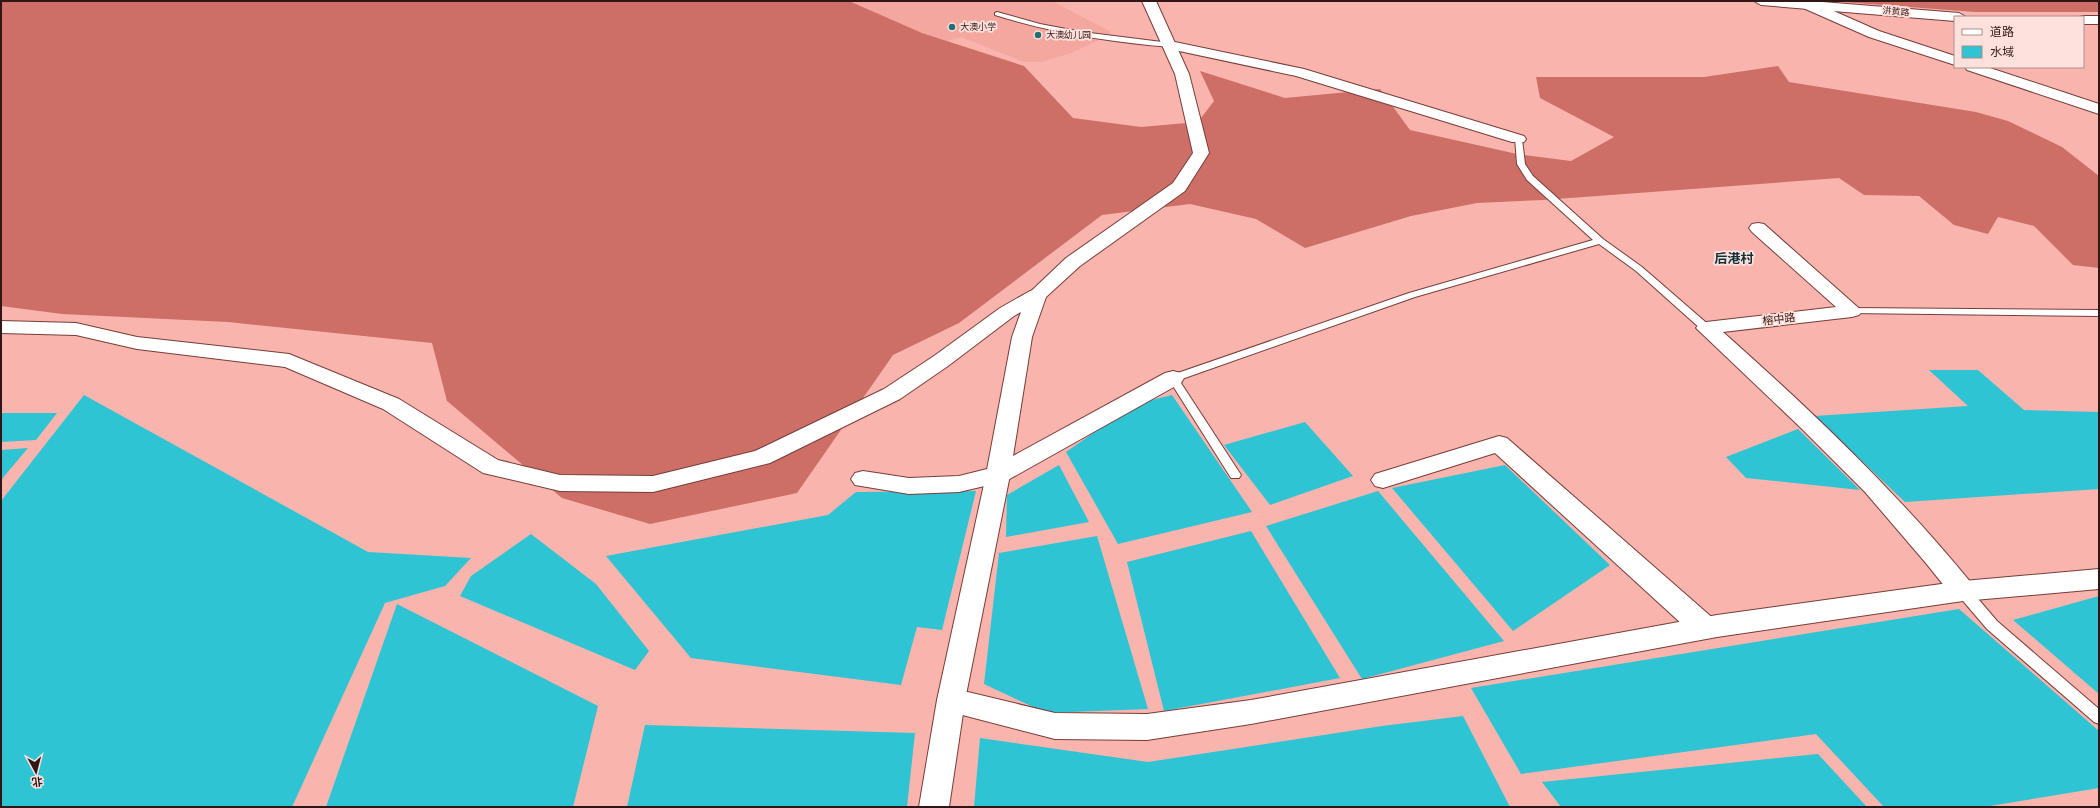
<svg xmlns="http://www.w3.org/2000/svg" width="2100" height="808" font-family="Overpass,'Noto Sans SC',sans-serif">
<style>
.built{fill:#f3a79f}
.forest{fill:#cd6f67}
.water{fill:#2ec4d3}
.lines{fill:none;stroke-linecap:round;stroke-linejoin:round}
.service-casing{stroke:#773d39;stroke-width:2}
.minor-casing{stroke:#773d39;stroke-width:2}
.tertiary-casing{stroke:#773d39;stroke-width:2}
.secondary-casing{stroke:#773d39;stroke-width:2}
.service{fill:#fff;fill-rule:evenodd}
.minor{fill:#fff;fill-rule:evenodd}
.tertiary{fill:#fff;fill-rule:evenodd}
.secondary{fill:#fff;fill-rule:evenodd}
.poi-dot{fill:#246e76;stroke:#fee1dd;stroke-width:1.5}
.labels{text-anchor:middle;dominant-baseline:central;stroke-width:3.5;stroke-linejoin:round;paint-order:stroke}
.far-street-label{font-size:9px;fill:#301715;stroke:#fee1dd}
.far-poi-label{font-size:9px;fill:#301715;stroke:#fee1dd;text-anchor:start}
.street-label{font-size:11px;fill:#301715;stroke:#fee1dd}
.quarter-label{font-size:13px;font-weight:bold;fill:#0e3135;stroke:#fee1dd}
</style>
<rect width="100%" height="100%" fill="#f9b4ad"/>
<path class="built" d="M849 1H1052L1111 32 1097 41 1071 53 1042 62H1024L961 37 948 41 922 33Z"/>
<path class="forest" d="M1 1H849L922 33 1024 66 1073 118 1141 127 1198 122 1214 101 1200 71 1285 98 1380 89 1410 130 1517 154 1571 161 1614 137 1540 98 1536 77H1704L1778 66 1789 82 1976 112 2008 121 2062 147 2099 176V268L2073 265 2034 226 1998 217 1988 234 1954 225 1919 196 1864 195 1839 178 1543 200 1477 203 1411 216 1305 248 1256 219 1190 204 1102 215 959 323 893 355 797 493 650 524 562 498 447 401 432 343 228 322 62 314 1 306Z
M1830 1H2099V12H1975Z"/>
<path class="water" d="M1929 370H1978L2024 410 2099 412V489L1905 502 1814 416 1968 406Z
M84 395 368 552 471 558 445 586 385 603 292 807H1V501Z
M1172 395 1252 512 1118 544 1066 452 1135 404Z
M1 413H57L36 440 1 442Z
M1305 422 1353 476 1270 505 1224 445Z
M1798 429 1860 490 1746 478 1726 457Z
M28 448 1 480V450Z
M1059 465 1089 522 1006 537 1007 495Z
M1505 465 1610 565 1513 631 1392 488Z
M976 491 942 630 917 627 901 685 691 658 606 556 828 515 856 492Z
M1378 491 1504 641 1362 679 1266 526Z
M1251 531 1340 678 1164 711 1127 562Z
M531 534 596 584 649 651 635 670 460 596 471 576Z
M1097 536 1148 709 1046 713 984 684 999 553Z
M2099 596V694L2013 620Z
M397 604 598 706 573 807H326Z
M1959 609 2099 731V788L1984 807H1884L1816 734 1521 774 1471 688Z
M1463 716 1510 807H974L980 738 1148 762 1382 726Z
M645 725 915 733 907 807H627Z
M1818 754 1867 807H1561L1542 782Z"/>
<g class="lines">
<defs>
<path id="service" d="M997 12 1040 24 1082 32 1170 43 1174 45 1170 47C1110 42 1052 33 995 15V13Z
M1515 137H1518L1522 139 1525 164 1533 176 1603 239 1642 267 1710 326 1711 328 1710 330H1702L1636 271 1599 244 1415 297 1179 380 1241 475 1239 478H1231L1168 378 1169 376 1409 293 1593 240 1527 180 1517 164Z
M1852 308 2099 310V316L1848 313 1847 311 1848 309Z
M1963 586 1968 587 1997 621 2099 709V724L2094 722 1987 629 1958 595 1956 591 1958 587Z"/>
<path id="minor" d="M1170 41 1304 69 1524 136 1526 139 1524 142H1512L1296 76 1165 48 1163 45 1165 42Z
M1758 223 1764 224 1862 311 1859 315 1852 317 1723 332C1812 411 1897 492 1972 584L1976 591 1972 598 1963 601 1954 598 1925 562 1865 492 1800 427 1696 328 1699 324 1706 322 1836 307 1752 232 1749 228 1752 224Z
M1037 289 1044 291 1047 295 1044 299 1014 316 948 366 900 399 770 463 653 492 560 491 483 473 383 409 285 367 137 349 76 335 1 333V321L76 323 137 337 289 354 399 399 498 460 560 475 653 476 755 451 884 389 934 356 1000 308 1030 291Z
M1173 371 1181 373 1184 378 1181 383 1006 481 959 492 909 494 855 485 851 479 855 473 863 471 909 478 959 476 991 468 1165 373Z
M1499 436 1507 438 1715 620 1718 628 1715 636 1705 639 1695 636 1495 453 1383 488 1375 486 1371 480 1375 474Z"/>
<path id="tertiary" d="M1801 1H1811L1879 31 1955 56V65L1869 37 1801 7 1799 4Z
M1965 67H1987L2099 104V114L1967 70Z
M2099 569V589L1963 601 1717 637 1251 724 1147 740 1055 739 951 712 941 709 937 700 941 691 951 688 1055 713 1147 714 1251 700 1717 615 1963 581Z"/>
<path id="secondary" d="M1142 1H1156L1189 74 1209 153 1185 191 1080 266 1046 297 1032 337 1010 475 965 700 949 807H919L937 700 986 475 1012 337 1027 295 1066 258 1173 183 1193 153 1175 74Z
M1754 1H1810L1959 13 1966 17H1955V21L1761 5Z
M2083 16H2099V24H2083V17H2079Z"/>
</defs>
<use href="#service" class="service-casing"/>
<use href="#minor" class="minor-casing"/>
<use href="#tertiary" class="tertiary-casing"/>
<use href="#secondary" class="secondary-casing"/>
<use href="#service" class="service"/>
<use href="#minor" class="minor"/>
<use href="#tertiary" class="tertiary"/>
<use href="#secondary" class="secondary"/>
</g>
<g class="poi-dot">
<circle cx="952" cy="27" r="4"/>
<circle cx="1038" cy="35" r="4"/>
</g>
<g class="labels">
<g class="far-street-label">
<text transform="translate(1896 12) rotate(5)">汫黄路</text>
</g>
<g class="far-poi-label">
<text x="960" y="27">大澳小学</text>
<text x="1046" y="35">大澳幼儿园</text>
</g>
<g class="street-label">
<text transform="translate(1779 320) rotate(-7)">榕中路</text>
</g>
<g class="quarter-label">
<text x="1734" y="260">后港村</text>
</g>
</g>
<rect width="2100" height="808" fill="none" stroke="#301715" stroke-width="4"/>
<rect x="1954" y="16" width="130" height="52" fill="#fee1dd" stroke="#ac908d"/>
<rect x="1962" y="29" width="20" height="6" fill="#ffffff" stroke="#ac908d"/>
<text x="1990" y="36" font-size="12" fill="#301715">道路</text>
<rect x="1962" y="46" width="20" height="12" fill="#2ec4d3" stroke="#ac908d"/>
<text x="1990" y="56" font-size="12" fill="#301715">水域</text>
<g transform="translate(36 772) rotate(173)" stroke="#fee1dd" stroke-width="3" paint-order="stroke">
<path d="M0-3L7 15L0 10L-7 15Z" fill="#301715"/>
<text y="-6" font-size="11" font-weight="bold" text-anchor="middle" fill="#301715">北</text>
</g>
</svg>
